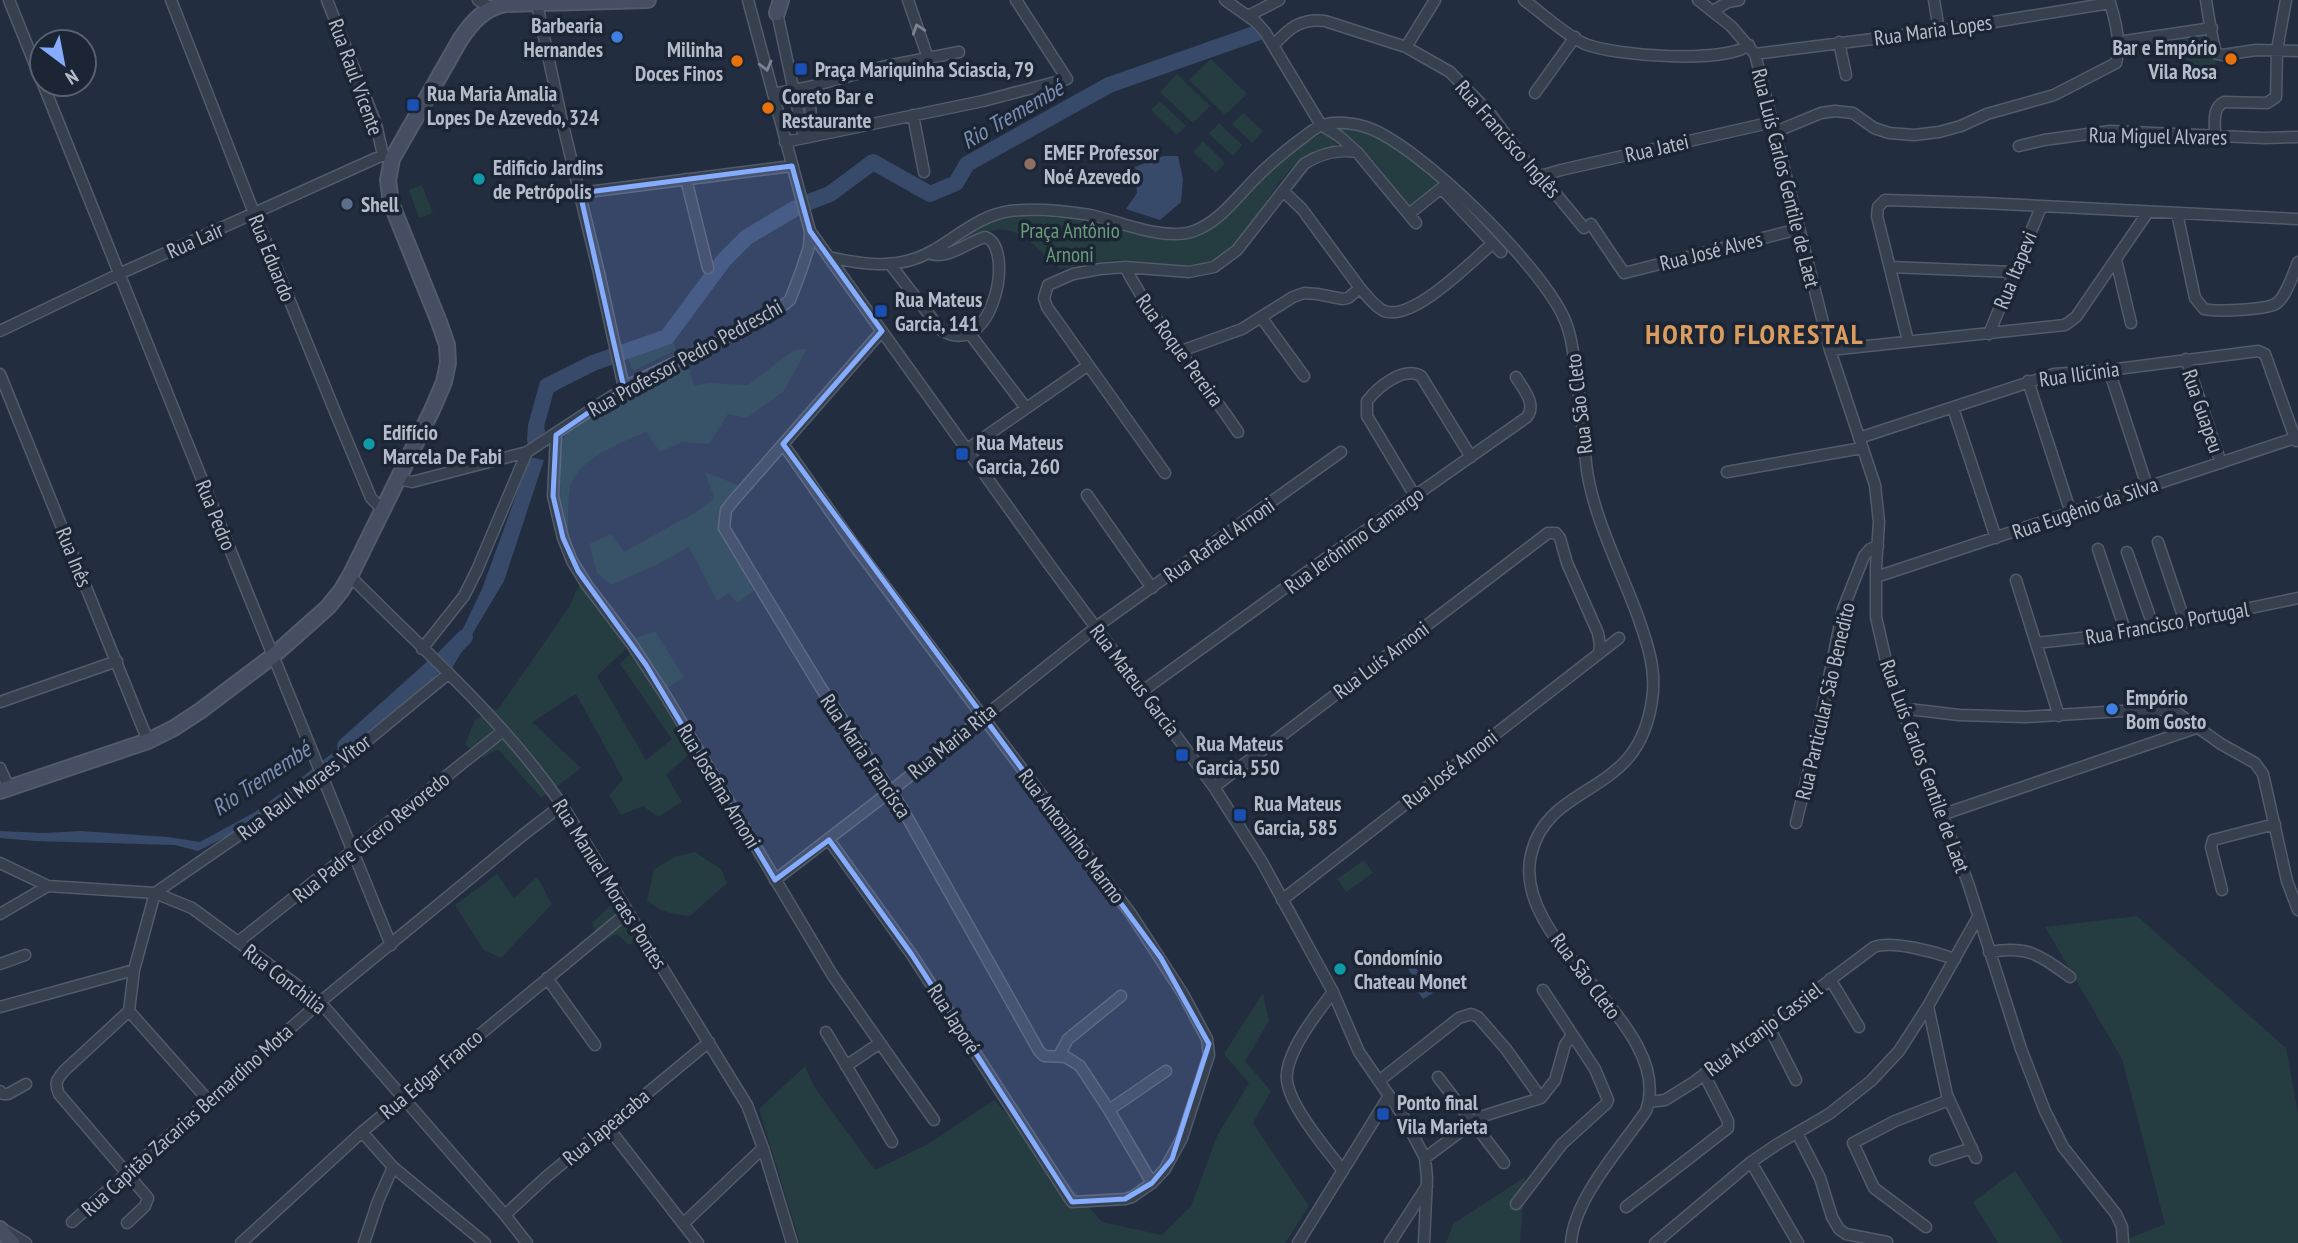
<svg xmlns="http://www.w3.org/2000/svg" width="2298" height="1243" font-family="'PT Sans Narrow',sans-serif">
<style>
.green{fill:#253c41}
.water{fill:#384a6a}
.lines{fill:none;stroke-linecap:round;stroke-linejoin:round}
.river{stroke:#384a6a;stroke-width:16}
.minor-casing{stroke:#525b6a;stroke-width:13}
.secondary-casing{stroke:#525b6a;stroke-width:18}
.minor{stroke:#37404f;stroke-width:10}
.secondary{stroke:#454e63;stroke-width:14}
.oneway{stroke:#7c8493}
.marked{fill:#86acfd;fill-opacity:0.2;stroke:#86acfd;stroke-width:5;stroke-linejoin:round}
.shop-dot{fill:#3f7fe0;stroke:#1c2534;stroke-width:2.5}
.food-dot{fill:#e8710a;stroke:#1c2534;stroke-width:2.5}
.transit-dot{fill:#1a4fb4;stroke:#1c2534;stroke-width:2.5}
.education-dot{fill:#8d6e63;stroke:#1c2534;stroke-width:2.5}
.culture-dot{fill:#0f9aa8;stroke:#1c2534;stroke-width:2.5}
.service-dot{fill:#5c6f8a;stroke:#1c2534;stroke-width:2.5}
.labels{text-anchor:middle;dominant-baseline:central;stroke-width:7;stroke-linejoin:round;paint-order:stroke}
.poi-label{font-size:21px;font-weight:bold;fill:#b4bbca;stroke:#1c2534;text-anchor:start}
.street-label{font-size:21px;fill:#b4bbca;stroke:#1c2534}
.park-label{font-size:21px;fill:#699c78;stroke:#1c2534}
.water-label{font-size:23px;font-style:italic;fill:#7a8eb3;stroke:#1c2534}
.district-label{font-size:28px;font-weight:bold;letter-spacing:2px;fill:#da9c5f;stroke:#1c2534}
</style>
<rect width="100%" height="100%" fill="#232d40"/>
<path class="green" d="M2211 28 2216 66 2187 68 2181 33Z
M1211 59 1247 94 1225 115 1189 80Z
M1177 74 1210 106 1193 123 1160 92Z
M1160 101 1186 126 1177 135 1151 110Z
M1243 113 1263 131 1252 143 1232 124Z
M1219 123 1242 145 1233 156 1209 134Z
M1336 128C1376 129 1404 154 1433 177L1437 185 1410 207C1387 181 1368 144 1336 128Z
M1322 133 1334 137 1338 144C1326 148 1314 150 1303 158 1269 184 1250 242 1210 261 1187 272 1144 260 1119 260 1099 261 1079 266 1060 269 1006 217 1004 221 939 254L935 253 995 218 1023 216 1087 219 1165 240C1213 243 1233 208 1262 180 1280 162 1301 145 1322 133Z
M1203 141 1225 163 1216 173 1193 152Z
M422 185 433 213 419 218 409 190Z
M672 337 676 350 633 371 627 357Z
M807 349 784 391 747 418 728 414 709 444 682 442 660 452 646 432C622 442 576 460 570 488 567 505 568 524 569 542L560 512 561 441 574 426 610 401 688 364 694 386 709 383 748 385 794 350Z
M705 472 738 485 718 523 754 591 737 603 729 593 717 601 689 547 656 565 611 585 597 573 589 544 611 534 624 552 698 511 714 498Z
M581 581 627 648 597 676 646 760 672 739 620 664 630 654 653 685 692 752 666 775 682 802 658 817 643 806 621 815 609 795 623 779 576 694 532 722 581 768 541 798 498 749 483 758 465 745 475 720 499 708 569 607Z
M655 631 684 677 666 689 633 639Z
M695 852 721 869 727 883 690 916C674 914 658 912 647 900L654 869 677 856Z
M1364 860 1373 873 1346 892 1337 879Z
M497 874 514 898 537 877 552 904 501 958 484 950 455 905Z
M612 904 628 918 640 940 629 945 617 934 601 943 592 923Z
M2137 916 2286 1048 2298 1113V1243H2117L2165 1224 2122 1059 2045 927Z
M1263 993 1269 1021 1245 1061 1271 1091 1253 1123 1309 1206 1285 1243H800L759 1109 805 1066 815 1088 875 1170 928 1144 994 1100 1102 1222 1162 1235 1191 1206 1217 1136 1249 1083 1224 1054Z
M2015 1171 2063 1243H1998L1973 1202Z
M1525 1177 1520 1243H1446L1453 1224Z"/>
<path class="water" d="M1163 156H1178L1183 179 1181 202 1160 220 1126 209 1137 193 1135 167Z
M611 347 612 356 548 396 543 417 545 432 534 439V428L544 393Z
M530 457 544 460 504 581 452 668 447 662 482 589Z
M432 674 438 679 334 763 245 827 198 851 175 845 35 841 0 838V831L44 833 80 831 168 837 200 842 255 812 292 785Z
M1414 965 1433 993 1423 999 1413 985 1417 982 1408 969Z"/>
<g class="lines">
<path class="river" d="M809 202 830 194 873 162 930 194 956 183 967 164 1109 85 1257 33
M624 352 667 337 724 260 747 237 796 208
M535 440 536 426 547 386 593 363 610 357
M443 659 465 637
M345 746 432 668"/>
<defs>
<path id="minor" d="M9 0 42 82
M171 0 254 213 336 414 371 498 383 510
M327 0 376 124 383 155
M478 0 491 8
M748 0 810 231 1051 567 1214 787 1262 862 1333 992 1359 1052 1403 1116 1425 1158 1427 1178 1424 1243
M908 0 928 58
M1225 0 1256 22 1265 32 1321 125 1339 136 1357 152
M1524 0C1542 13 1565 35 1585 44 1615 56 1724 64 1749 45
M1698 0 1731 26 1755 54 1830 350 1875 485 1879 522 1876 567V617L1889 674 1968 883 2021 1049 2045 1111 2063 1147 2116 1214 2122 1227 2123 1243
M1934 0 1939 30
M2206 0C2208 12 2213 47 2217 54L2223 55 2256 50 2298 51
M537 4 562 121 599 273 624 388
M776 8 804 138
M1713 11 1728 2 1739 0
M1248 16 1279 0
M1839 42 1846 75
M2118 42 2212 28
M1274 45C1289 28 1301 18 1325 21L1406 47 1450 72 1488 111 1530 167 1541 176 1584 228
M1406 47 1435 0
M1755 54 1951 29 2110 3
M43 84 248 594 391 945
M809 87 812 136
M1535 93 1575 37
M773 94 809 87 882 67 959 52
M913 115 924 172
M1775 132 1821 113 1835 111 1853 113 1874 128 1889 133 1914 135 1939 132 1961 126 1987 114 2054 95 2116 63C2122 44 2115 18 2109 0
M2215 135C2215 123 2212 108 2224 102L2267 103 2276 97 2277 50 2286 0
M785 142 983 101 1067 79 1016 0
M2019 146 2044 140 2110 131 2264 138 2298 137
M1541 176 1561 170 1773 122
M686 179 708 268
M1442 189 1501 252
M1283 191 1302 209 1360 288
M580 193 792 166
M2177 213 2195 298 2204 309C2216 312 2268 310 2277 303 2287 295 2293 274 2298 262
M1409 214 1444 186
M1591 224 1624 273 1799 229
M829 257C863 265 899 270 932 251 957 237 980 215 1010 211 1035 208 1065 211 1090 215 1119 221 1165 242 1194 231 1219 222 1235 199 1254 180 1268 165 1284 152 1301 139 1307 135 1315 127 1323 125 1336 121 1354 123 1366 127 1419 144 1547 271 1566 323 1572 337 1573 352 1575 367 1580 399 1583 431 1586 463 1591 512 1620 568 1637 614 1647 642 1657 670 1652 700 1649 721 1642 741 1629 757 1597 795 1543 800 1531 855 1510 945 1677 1025 1646 1111 1621 1148 1574 1198 1571 1243
M2116 260 2131 323
M890 264 941 330C993 362 1016 246 985 237 968 242 946 261 929 253
M1125 267C1156 326 1201 377 1238 432
M1890 267 2013 272
M1261 317 1304 376
M0 331 119 274 383 155 392 159
M882 331 734 500 726 510 724 528 821 688 902 808 1039 1051 1044 1056 1066 1057 1080 1066 1109 1110 1152 1183
M970 334 1026 408
M1989 334 2041 207
M1908 341 1877 216 1878 207 1885 200 1983 203 2298 219
M1830 350 2065 325 2076 317 2148 212
M1181 351 1242 329 1293 297 1304 293 1317 294 1343 299 1348 298 1360 288C1367 296 1375 307 1384 311 1413 322 1472 261 1493 243
M2186 359 2221 463
M2109 370 2147 486
M0 374 148 741
M2028 381 2071 513
M1953 408 1996 538
M556 435 553 496 563 538 572 561 587 585 631 643 667 698 833 976 934 1120
M1859 438 2054 374 2109 370 2258 351 2265 354 2296 441
M783 444 854 545 1131 914 1183 994 1207 1039 1209 1055 1182 1138 1165 1169 1152 1183 1132 1197 1125 1199 1072 1202 912 955 829 840
M966 450 1087 366
M1727 472 1862 448
M1165 473 1047 307 1044 298 1048 285 1073 274 1100 269 1125 267 1189 272 1214 267 1237 250 1304 164C1321 153 1337 149 1357 152L1416 223
M398 479 412 482 527 452 632 383 750 326 785 304 790 300 801 271 809 247 810 231
M1087 495 1152 588
M1415 496 1367 416V401C1378 387 1403 366 1421 376L1471 457
M2158 542 2185 622
M2098 549 2126 633
M2127 552 2154 628
M350 576C423 650 503 719 562 805L747 1105 763 1148 792 1243
M1876 577 2295 438
M2016 580 2059 716
M2036 643 2135 632 2298 598
M422 649 464 596 477 570 527 452
M1144 690 1325 559 1527 417C1537 404 1523 389 1516 377
M0 702 117 661
M1900 708 1959 715 2026 717 2138 710H2167L2176 712 2221 744 2255 763 2263 774 2287 881 2298 910
M0 768 9 788
M1214 787 1548 533H1556L1560 538 1567 563 1598 633 1600 645 1599 653
M1941 815 2196 728
M1796 823 1816 741 1843 609 1864 556 1870 549 1878 546
M0 863 48 886 155 893 192 908 320 1002 505 1215 527 1243
M775 880 892 790 1096 627 1341 452
M2222 890 2211 847 2213 840 2275 824
M1282 900 1619 638
M0 914 48 886
M238 942 503 731
M1989 952C2028 945 2039 955 2070 977
M0 964 25 955
M547 978 595 1045
M1830 979 1859 1027
M1333 992C1317 1013 1290 1047 1287 1073 1283 1100 1327 1149 1343 1171
M1928 1006 1947 1095 1976 1158
M0 1007 134 970
M129 1011 134 970 155 893 323 777 448 674
M129 1011 208 1100
M1768 1025 1796 1080
M826 1032 892 1142
M1059 1056 1068 1039 1121 996
M846 1066 880 1043
M1438 1077 1504 1163
M1379 1081 1459 1018 1471 1014 1478 1017 1506 1049 1541 1098
M0 1091 3 1094H8L26 1084
M1649 1102 1665 1100 1694 1082 1874 947C1892 940 1935 952 1955 959
M1109 1110 1166 1071
M607 1126 698 1243
M362 1132 393 1167 485 1243
M1797 1133 1820 1178 1832 1217 1839 1229 1846 1234 1887 1242
M1425 1158 1480 1117 1541 1098 1555 1080 1565 1045 1572 1035
M1935 1160 1972 1148
M1751 1162 1798 1243
M1516 1204 1562 1144 1606 1104 1608 1100 1595 1069 1543 990
M1626 1207 1728 1128V1121L1704 1074
M505 1215 546 1177 709 1042
M72 1222 320 1002 523 835 562 805
M127 1223 145 1206 148 1198 59 1094C54 1083 57 1079 65 1070L129 1011
M684 1223 763 1148
M1926 1227 1874 1188 1853 1143 1895 1121 1949 1100
M6 1231 26 1243
M241 1243 362 1132 628 912
M364 1243 378 1201 393 1167
M1298 1243 1389 1096
M1390 1243 1427 1186
M1655 1243 1751 1162 1776 1145 1829 1114 1871 1081 1899 1051 1928 1006 1978 917"/>
<path id="secondary" d="M777 13 781 0
M0 791 148 741 174 728 200 711 273 656 328 607 341 591 350 576 432 410 444 382 448 363 447 345 439 322 391 203 388 180 392 159 460 40C472 22 483 9 505 4L648 0
M0 1229 12 1243"/>
</defs>
<use href="#minor" class="minor-casing"/>
<use href="#secondary" class="secondary-casing"/>
<use href="#minor" class="minor"/>
<use href="#secondary" class="secondary"/>
</g>
<defs><path id="oneway-chevron" d="M-2-3.5L2.5 0L-2 3.5" fill="none" stroke-width="1.6" stroke-linecap="round" stroke-linejoin="round" transform="scale(1.75)"/></defs>
<g class="oneway">
<use href="#oneway-chevron" transform="translate(918 29) rotate(-108)"/>
<use href="#oneway-chevron" transform="translate(766 66) rotate(75)"/>
</g>
<path class="marked" d="M792 166 810 231 882 331 783 444 1161 958 1209 1044 1172 1159 1152 1183 1125 1199 1072 1202 912 955 829 840 775 880 646 665 578 571 563 538 553 496 556 435 624 388 580 193Z"/>
<g class="shop-dot">
<circle cx="617" cy="37" r="7"/>
<circle cx="2112" cy="709" r="7"/>
</g>
<g class="food-dot">
<circle cx="2231" cy="59" r="7"/>
<circle cx="737" cy="61" r="7"/>
<circle cx="768" cy="108" r="7"/>
</g>
<g class="transit-dot">
<rect x="794" y="62" width="14" height="14" rx="3.5"/>
<rect x="406" y="98" width="14" height="14" rx="3.5"/>
<rect x="874" y="304" width="14" height="14" rx="3.5"/>
<rect x="955" y="447" width="14" height="14" rx="3.5"/>
<rect x="1175" y="748" width="14" height="14" rx="3.5"/>
<rect x="1233" y="808" width="14" height="14" rx="3.5"/>
<rect x="1376" y="1107" width="14" height="14" rx="3.5"/>
</g>
<circle class="education-dot" cx="1030" cy="164" r="7"/>
<g class="culture-dot">
<circle cx="479" cy="179" r="7"/>
<circle cx="369" cy="444" r="7"/>
<circle cx="1340" cy="969" r="7"/>
</g>
<circle class="service-dot" cx="347" cy="204" r="7"/>
<g class="labels">
<g class="poi-label">
<text x="603" y="25" text-anchor="end">Barbearia<tspan x="603" dy="24">Hernandes</tspan></text>
<text x="2217" y="47" text-anchor="end">Bar e Empório<tspan x="2217" dy="24">Vila Rosa</tspan></text>
<text x="723" y="49" text-anchor="end">Milinha<tspan x="723" dy="24">Doces Finos</tspan></text>
<text x="815" y="69">Praça Mariquinha Sciascia, 79</text>
<text x="427" y="93">Rua Maria Amalia<tspan x="427" dy="24">Lopes De Azevedo, 324</tspan></text>
<text x="782" y="96">Coreto Bar e<tspan x="782" dy="24">Restaurante</tspan></text>
<text x="1044" y="152">EMEF Professor<tspan x="1044" dy="24">Noé Azevedo</tspan></text>
<text x="493" y="167">Edificio Jardins<tspan x="493" dy="24">de Petrópolis</tspan></text>
<text x="361" y="204">Shell</text>
<text x="895" y="299">Rua Mateus<tspan x="895" dy="24">Garcia, 141</tspan></text>
<text x="383" y="432">Edifício<tspan x="383" dy="24">Marcela De Fabi</tspan></text>
<text x="976" y="442">Rua Mateus<tspan x="976" dy="24">Garcia, 260</tspan></text>
<text x="2126" y="697">Empório<tspan x="2126" dy="24">Bom Gosto</tspan></text>
<text x="1196" y="743">Rua Mateus<tspan x="1196" dy="24">Garcia, 550</tspan></text>
<text x="1254" y="803">Rua Mateus<tspan x="1254" dy="24">Garcia, 585</tspan></text>
<text x="1354" y="957">Condomínio<tspan x="1354" dy="24">Chateau Monet</tspan></text>
<text x="1397" y="1102">Ponto final<tspan x="1397" dy="24">Vila Marieta</tspan></text>
</g>
<g class="street-label">
<text transform="translate(1933 30) rotate(-8)">Rua Maria Lopes</text>
<text transform="translate(356 77) rotate(70)">Rua Raul Vicente</text>
<text transform="translate(2158 136) rotate(1)">Rua Miguel Alvares</text>
<text transform="translate(1508 139) rotate(49)">Rua Francisco Inglês</text>
<text transform="translate(1657 148) rotate(-13)">Rua Jatei</text>
<text transform="translate(1786 178) rotate(76)">Rua Luís Carlos Gentile de Laet</text>
<text transform="translate(195 240) rotate(-24)">Rua Lair</text>
<text transform="translate(1711 251) rotate(-14)">Rua José Alves</text>
<text transform="translate(272 258) rotate(68)">Rua Eduardo</text>
<text transform="translate(2015 270) rotate(-68)">Rua Itapevi</text>
<text transform="translate(1180 350) rotate(54)">Rua Roque Pereira</text>
<text transform="translate(685 358) rotate(-29)">Rua Professor Pedro Pedreschi</text>
<text transform="translate(2079 374) rotate(-8)">Rua Ilicinia</text>
<text transform="translate(1579 404) rotate(-97)">Rua São Cleto</text>
<text transform="translate(2203 411) rotate(71)">Rua Guapeu</text>
<text transform="translate(2085 508) rotate(-19)">Rua Eugênio da Silva</text>
<text transform="translate(216 515) rotate(68)">Rua Pedro</text>
<text transform="translate(1219 540) rotate(-35)">Rua Rafael Arnoni</text>
<text transform="translate(1354 540) rotate(-36)">Rua Jerônimo Camargo</text>
<text transform="translate(74 557) rotate(68)">Rua Inês</text>
<text transform="translate(2167 623) rotate(-10)">Rua Francisco Portugal</text>
<text transform="translate(1381 660) rotate(-37)">Rua Luís Arnoni</text>
<text transform="translate(1135 680) rotate(53)">Rua Mateus Garcia</text>
<text transform="translate(1825 701) rotate(-77)">Rua Particular São Benedito</text>
<text transform="translate(952 741) rotate(-39)">Rua Maria Rita</text>
<text transform="translate(866 756) rotate(56)">Rua Maria Francisca</text>
<text transform="translate(1925 766) rotate(70)">Rua Luís Carlos Gentile de Laet</text>
<text transform="translate(1450 769) rotate(-38)">Rua José Arnoni</text>
<text transform="translate(719 786) rotate(59)">Rua Josefina Arnoni</text>
<text transform="translate(304 787) rotate(-37)">Rua Raul Moraes Vitor</text>
<text transform="translate(1072 836) rotate(53)">Rua Antoninho Marmo</text>
<text transform="translate(371 837) rotate(-39)">Rua Padre Cicero Revoredo</text>
<text transform="translate(610 884) rotate(58)">Rua Manuel Moraes Pontes</text>
<text transform="translate(1586 976) rotate(53)">Rua São Cleto</text>
<text transform="translate(285 979) rotate(38)">Rua Conchilia</text>
<text transform="translate(954 1019) rotate(57)">Rua Japoré</text>
<text transform="translate(1763 1029) rotate(-37)">Rua Arcanjo Cassiel</text>
<text transform="translate(431 1074) rotate(-40)">Rua Edgar Franco</text>
<text transform="translate(187 1120) rotate(-42)">Rua Capitão Zacarias Bernardino Mota</text>
<text transform="translate(606 1127) rotate(-40)">Rua Japeacaba</text>
</g>
<g class="park-label">
<text x="1070" y="230">Praça Antônio<tspan x="1070" dy="24">Arnoni</tspan></text>
</g>
<g class="water-label">
<text transform="translate(1012 114) rotate(-30)">Rio Tremembé</text>
<text transform="translate(261 778) rotate(-34)">Rio Tremembé</text>
</g>
<g class="district-label">
<text x="1755" y="333">HORTO FLORESTAL</text>
</g>
</g>
<g transform="translate(63 63) rotate(148)"><circle r="33" fill="#1c2534" stroke="#596170" stroke-width="2"/>
<path d="M0-5L12 26L0 18L-12 26Z" fill="#86acfd"/>
<text y="-10" font-size="19" font-weight="bold" text-anchor="middle" fill="#b4bbca">N</text>
</g>
</svg>
